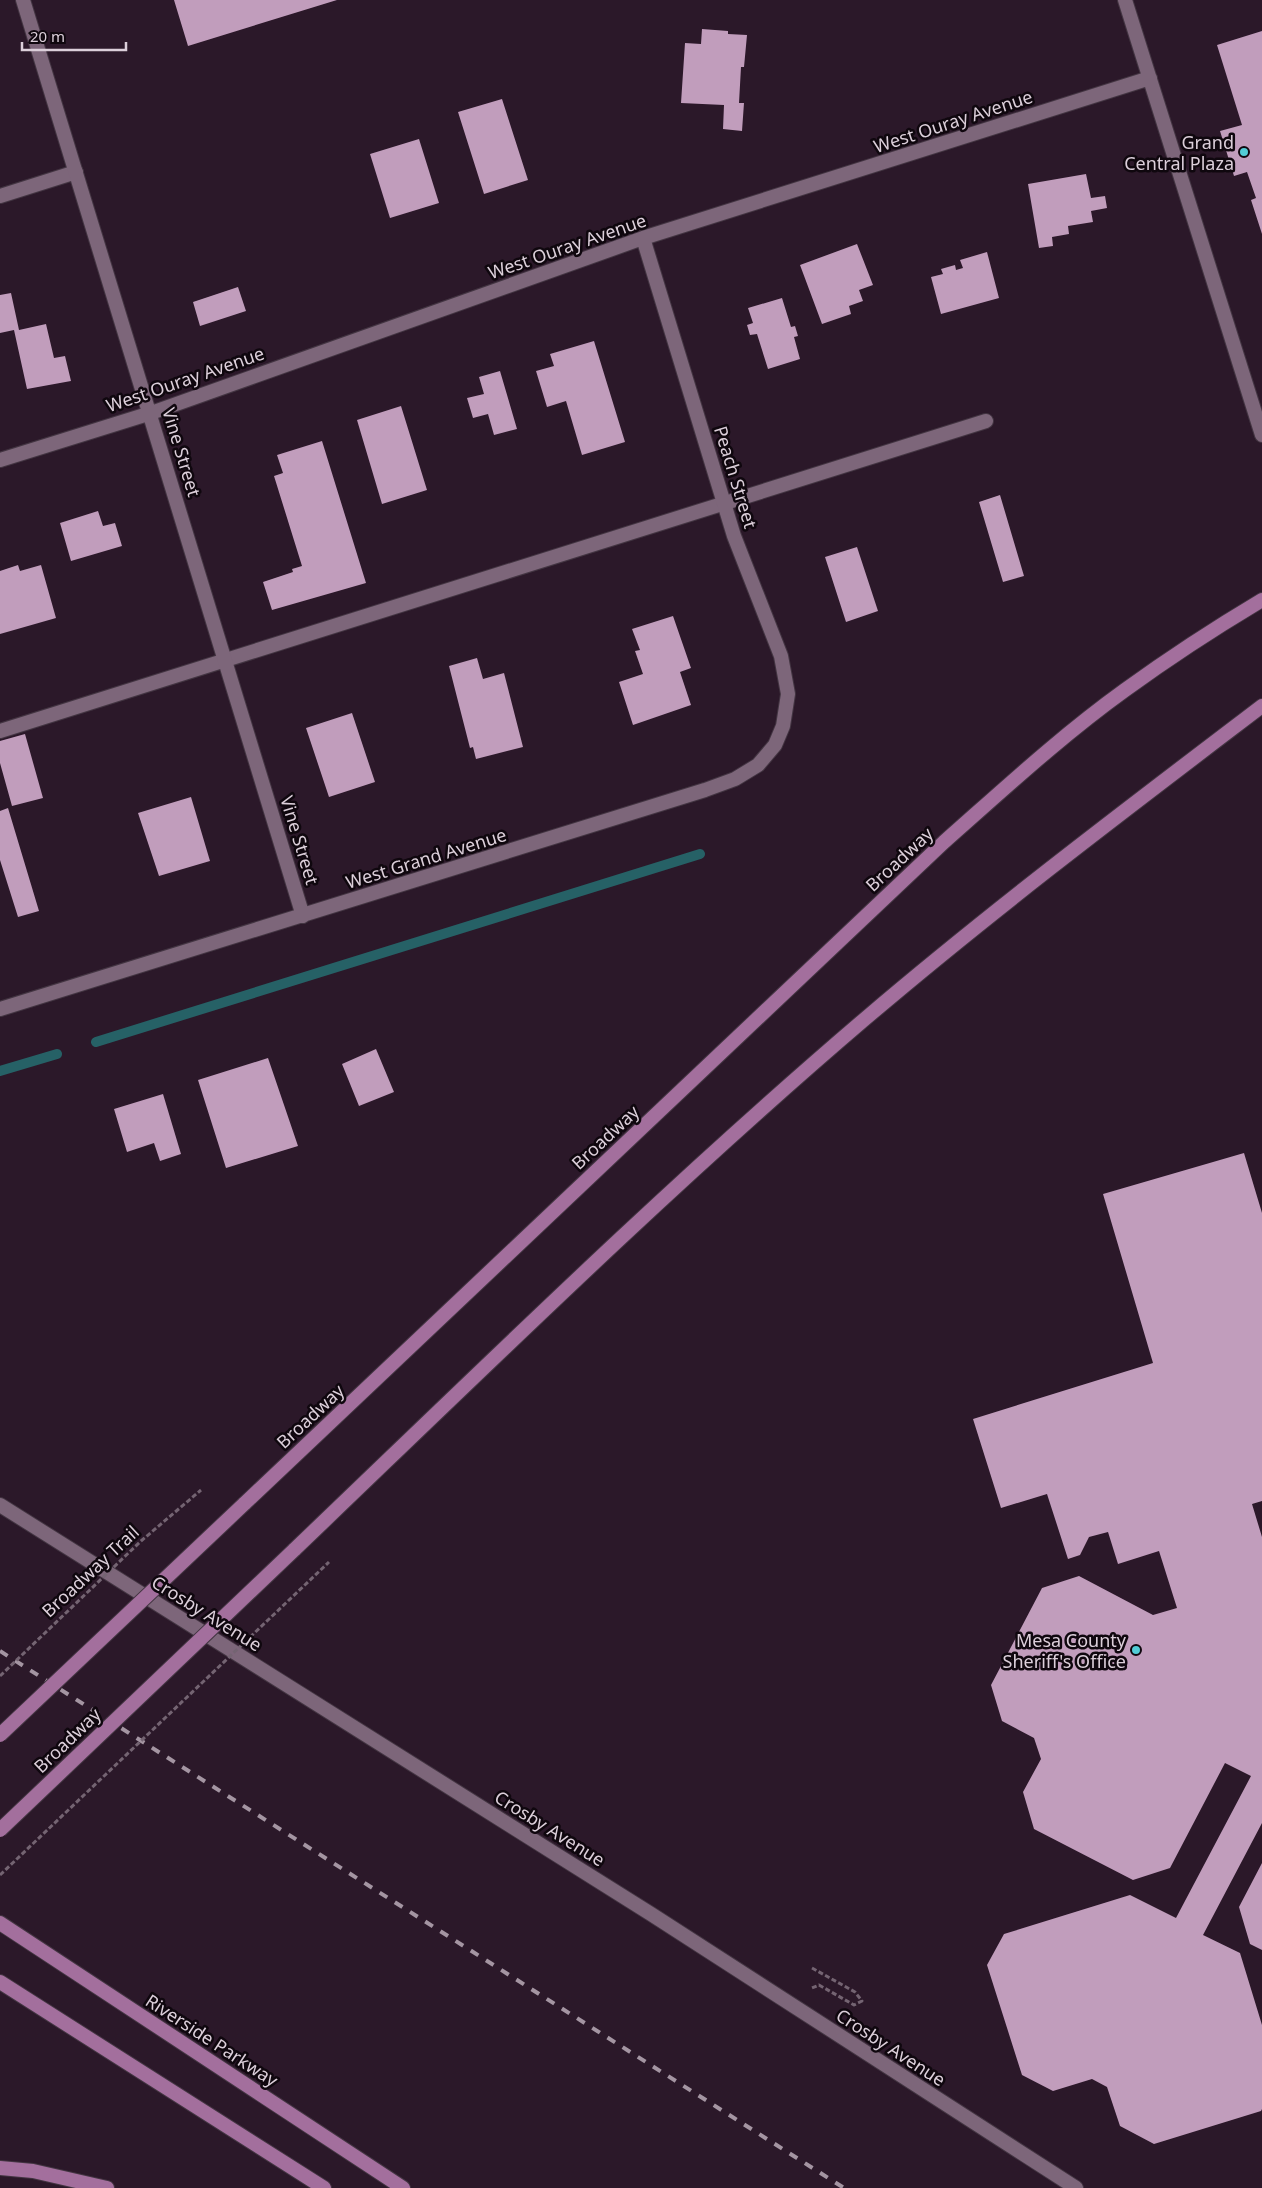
<svg xmlns="http://www.w3.org/2000/svg" width="1262" height="2188" font-family="'Noto Sans',sans-serif">
<style>
.lines{fill:none;stroke-linecap:round;stroke-linejoin:round}
.stream{stroke:#266166;stroke-width:10}
.building{fill:#c19dbc}
.service-casing{stroke:#433542;stroke-width:16}
.minor-casing{stroke:#433542;stroke-width:16}
.tertiary-casing{stroke:#433542;stroke-width:16}
.primary-casing{stroke:#433542;stroke-width:16}
.path{stroke:#746472;stroke-width:3;stroke-dasharray:5 2.5;stroke-linecap:butt}
.service{stroke:#7d667a;stroke-width:14}
.minor{stroke:#7d667a;stroke-width:14}
.tertiary{stroke:#7d667a;stroke-width:14}
.primary{stroke:#a36f9d;stroke-width:14}
.rail{stroke:#a495a2;stroke-width:4;stroke-dasharray:9 9;stroke-linecap:butt}
.primary-bridge-casing{stroke:#433542;stroke-width:16;stroke-linecap:butt}
.path-bridge{stroke:#746472;stroke-width:3;stroke-dasharray:5 2.5;stroke-linecap:butt}
.primary-bridge{stroke:#a36f9d;stroke-width:14}
.poi-dot{fill:#52ccd6;stroke:#0f070e;stroke-width:2}
.labels{text-anchor:middle;dominant-baseline:central;stroke-width:5;stroke-linejoin:round;paint-order:stroke}
.street-label{font-size:18px;fill:#dccfda;stroke:#0f070e}
.poi-label{font-size:18px;fill:#dccfda;stroke:#0f070e;text-anchor:end}
</style>
<rect width="100%" height="100%" fill="#2b1829"/>
<g class="lines">
<path class="stream" d="M96 1042 700 854
M0 1071 57 1054"/>
</g>
<path class="building" d="M174 0H337L188 46Z
M702 29 728 31V34L747 35 744 67H741L739 103H744L742 131 723 129 724 105 681 103 685 43 701 44Z
M1262 31V234L1251 200 1256 198 1247 172 1234 176 1220 131 1242 125 1217 45Z
M502 99 528 180 484 194 458 112Z
M419 139 439 203 390 218 370 154Z
M1086 174 1091 198 1105 196 1107 208 1091 211 1093 222 1068 226 1069 234 1052 237 1053 246 1039 248 1028 184Z
M857 244 873 285 859 290 863 301 849 306 851 314 822 324 800 265Z
M987 252 999 298 941 314 931 277 943 274 941 269 955 265 956 270 963 268 960 260Z
M238 287 246 311 200 326 193 302Z
M11 293 19 330 46 324 54 358 65 356 71 381 27 389 14 330 0 333V295Z
M782 298 791 327 795 326 798 336 794 337 800 359 768 369 757 334 750 335 747 325 753 323 748 308Z
M594 341 625 442 582 455 566 401 547 407 536 371 554 366 550 354Z
M500 371 517 429 494 435 488 414 473 418 467 398 484 394 479 377Z
M401 406 427 490 382 504 357 420Z
M322 441 366 583 272 610 263 582 293 572 292 569 302 566 274 476 283 473 277 455Z
M1000 495 1024 576 1003 582 979 502Z
M98 511 103 526 115 523 122 546 71 561 60 523Z
M857 547 878 611 846 622 825 557Z
M18 565 20 571 41 565 56 618 0 634V571Z
M673 616 691 668 680 672 691 705 633 725 619 682 643 674 635 651 640 650 632 629Z
M477 658 483 679 504 673 523 747 476 759 473 747 470 748 449 666Z
M352 713 375 782 329 797 306 728Z
M25 734 43 798 12 806 0 763V741Z
M191 797 210 861 159 876 138 813Z
M8 808 39 911 18 917 0 860V811Z
M376 1049 394 1092 359 1106 342 1064Z
M268 1058 298 1146 226 1168 198 1080Z
M163 1094 181 1154 160 1161 154 1143 127 1152 114 1109Z
M1244 1153 1262 1213V1501L1252 1504 1262 1537V1823L1203 1935 1240 1953 1262 2025V2109L1261 2111 1154 2144 1120 2126 1107 2087 1092 2079 1053 2091 1022 2075 987 1965 1004 1934 1130 1895 1176 1918 1251 1776 1225 1763 1170 1868 1133 1880 1034 1829 1023 1792 1041 1759 1034 1738 1002 1721 991 1685 1042 1588 1079 1576 1153 1615 1177 1608 1159 1551 1118 1564 1108 1532 1089 1537 1080 1555 1068 1559 1047 1494 1001 1508 973 1419 1153 1363 1103 1194Z
M1262 1863V1950L1250 1944 1239 1907Z"/>
<g class="lines">
<defs>
<path id="service" d="M0 196 76 172
M0 731 986 421"/>
<path id="minor" d="M23 0 303 916
M1125 0 1262 435
M0 460 151 413 643 238 1150 78
M0 1009 705 790 735 779 758 765 775 745 783 726 788 694 781 656 734 536 643 238"/>
<path id="tertiary" d="M0 1505 651 1914 1076 2188"/>
<path id="primary" d="M244 1504 944 842C1003 790 1061 736 1125 690 1169 658 1215 628 1262 600
M294 1550C482 1370 668 1187 866 1018 994 909 1128 808 1262 706
M0 1923 403 2188
M0 1982 324 2188
M0 2168 33 2171 107 2188"/>
</defs>
<use href="#service" class="service-casing"/>
<use href="#minor" class="minor-casing"/>
<use href="#tertiary" class="tertiary-casing"/>
<use href="#primary" class="primary-casing"/>
<path class="path" d="M812 1968 855 1992 862 2001 854 2005 819 1985 812 1988"/>
<use href="#service" class="service"/>
<use href="#minor" class="minor"/>
<use href="#tertiary" class="tertiary"/>
<use href="#primary" class="primary"/>
<path class="rail" d="M0 1651 844 2188"/>
<defs>
<path id="primary-bridge" d="M0 1735 244 1504
M0 1830 294 1550"/>
</defs>
<use href="#primary-bridge" class="primary-bridge-casing"/>
<path class="path-bridge" d="M0 1676 141 1541 201 1490
M0 1875 329 1562"/>
<use href="#primary-bridge" class="primary-bridge"/>
</g>
<g class="poi-dot">
<circle cx="1244" cy="152" r="5"/>
<circle cx="1136" cy="1650" r="5"/>
</g>
<g class="labels">
<g class="street-label">
<text transform="translate(953 121) rotate(-18)">West Ouray Avenue</text>
<text transform="translate(567 246) rotate(-19)">West Ouray Avenue</text>
<text transform="translate(185 379) rotate(-19)">West Ouray Avenue</text>
<text transform="translate(182 452) rotate(73)">Vine Street</text>
<text transform="translate(736 477) rotate(73)">Peach Street</text>
<text transform="translate(300 840) rotate(73)">Vine Street</text>
<text transform="translate(426 858) rotate(-17)">West Grand Avenue</text>
<text transform="translate(899 859) rotate(-43)">Broadway</text>
<text transform="translate(605 1137) rotate(-43)">Broadway</text>
<text transform="translate(310 1416) rotate(-43)">Broadway</text>
<text transform="translate(90 1571) rotate(-43)">Broadway Trail</text>
<text transform="translate(207 1613) rotate(32)">Crosby Avenue</text>
<text transform="translate(67 1740) rotate(-44)">Broadway</text>
<text transform="translate(550 1828) rotate(32)">Crosby Avenue</text>
<text transform="translate(212 2040) rotate(33)">Riverside Parkway</text>
<text transform="translate(891 2047) rotate(33)">Crosby Avenue</text>
</g>
<g class="poi-label">
<text x="1234" y="142">Grand<tspan x="1234" dy="21">Central Plaza</tspan></text>
<text x="1126" y="1640">Mesa County<tspan x="1126" dy="21">Sheriff's Office</tspan></text>
</g>
</g>
<path d="M22 42v8h104v-8" fill="none" stroke="#dccfda" stroke-width="2.5"/>
<text x="30" y="42" font-size="15" fill="#dccfda" stroke="#0f070e" stroke-width="4" paint-order="stroke">20 m</text>
</svg>
